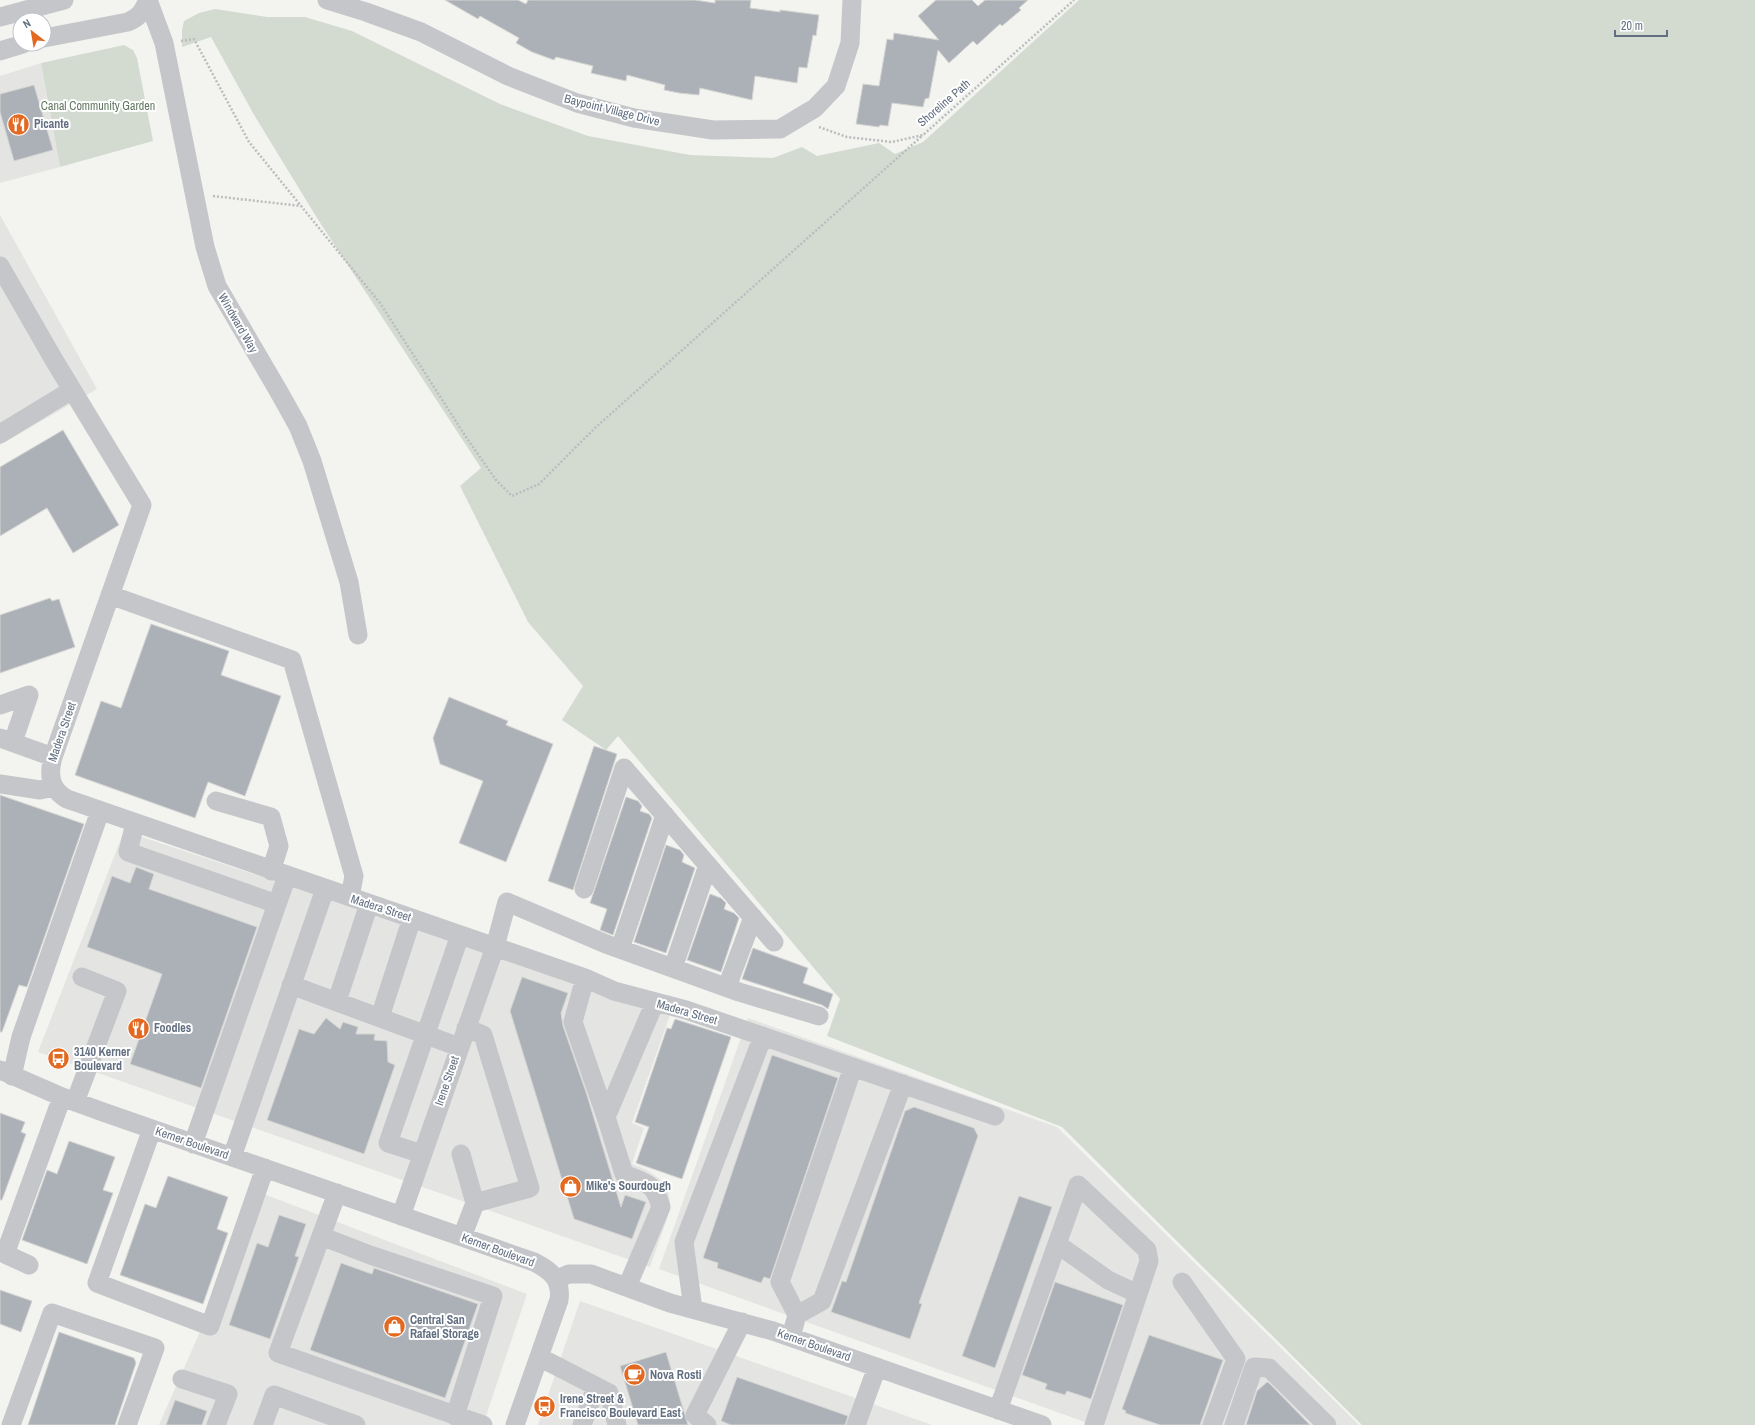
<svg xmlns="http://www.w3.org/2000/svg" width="1755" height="1425" font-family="'Archivo Narrow',sans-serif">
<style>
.built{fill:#e4e4e3}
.green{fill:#d3dbd1}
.building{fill:#acb1b8;stroke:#d5d5d2}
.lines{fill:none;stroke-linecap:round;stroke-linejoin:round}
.path{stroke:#bbbcbf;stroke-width:2.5;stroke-dasharray:2 2;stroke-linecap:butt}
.minor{stroke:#c4c6ca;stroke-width:19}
.labels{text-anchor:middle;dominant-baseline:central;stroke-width:4;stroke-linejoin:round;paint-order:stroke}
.street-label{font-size:12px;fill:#626f81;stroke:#fff}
.park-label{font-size:12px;fill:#637861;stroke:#fff}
.poi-label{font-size:12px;font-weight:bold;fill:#626f81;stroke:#fff;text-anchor:start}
</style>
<rect width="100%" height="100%" fill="#f3f4ef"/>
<path class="built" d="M41 63 60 167 0 183V76Z
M0 215 97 389 0 445Z
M124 831 671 1012 632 1123 644 1128 632 1164 647 1170 660 1179 669 1194 670 1203 666 1222 650 1267 38 1052Z
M748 1018 1057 1127 1359 1425H1093L659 1269Z
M261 1193 527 1294 483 1425H159Z
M580 1301 932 1425H538Z"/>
<path class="green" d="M1079 0H1755V1425H1362L1062 1127 827 1036 840 999 618 736 606 750 562 720 583 686 528 622 460 486 481 468 317 218 253 113 211 37 182 47V30L184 21 199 13 215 9 267 17H305L352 31 500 104 588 136 690 155 773 158 802 147 817 156 879 143 895 154 923 142Z
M124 45 133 50 137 58 153 141 60 167 41 63Z"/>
<path class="building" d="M445 0H518L526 4 528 0H695L715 3V0H751L750 8 780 12V10L819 15 816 36 813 35 807 68 799 67 797 83 755 76 752 100 700 88 699 95 679 93 664 90 665 85 627 75 626 81 591 73 593 66 556 57 554 60 532 52 516 43 519 38 480 16 478 19Z
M936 0H972L978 6 985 0H1028L1019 8 1021 10 1002 26 1000 24 977 45 973 41 949 63 938 50 929 98 925 99 923 107 892 103 888 126 880 125 879 127 856 124 863 84 879 86 887 39 893 40 894 33 939 40 918 16Z
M34 85 53 150 14 161 0 112V94Z
M63 430 119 525 73 553 47 508 0 536V467Z
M50 598 52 601 59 599 75 647 0 673V615Z
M151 624 229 651 221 675 281 696 245 796 208 782 195 818 75 775 101 701 121 708Z
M449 697 508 721 506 725 553 744 506 862 459 843 483 781 440 764 433 738Z
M594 746 617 754 573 890 548 881Z
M0 795 84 824 27 987 19 985 2 1032H0Z
M626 797 638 801 642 806 640 811 649 814 652 818 613 935 600 930 607 909 590 903Z
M666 845 680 850 684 855 682 862 695 868 666 953 634 942Z
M136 867 154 874 149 889 257 927 201 1088 130 1064 162 974 87 947 112 876 130 883Z
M710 894 721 898 726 903 724 909 734 913 739 918 721 972 687 960Z
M753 948 808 968 803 983 833 994 828 1009 822 1005 742 979Z
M522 977 568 993 561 1013 563 1026 586 1092 621 1207 625 1195 646 1202 632 1239 574 1219 510 1011Z
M326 1018 340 1029 343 1022 358 1027 356 1034H375L374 1040 387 1041 388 1062 395 1065 364 1154 267 1120 299 1029 314 1034Z
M675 1019 731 1037 682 1179 636 1163 649 1127 635 1122 667 1028 671 1029Z
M772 1055 838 1078 770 1279 764 1277 761 1283 717 1268 718 1263 703 1258Z
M914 1107 974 1128 978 1136 919 1303 922 1304 910 1339 831 1312 842 1281 846 1282 905 1111Z
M0 1113 25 1122 21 1132 26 1134 2 1200H0Z
M69 1141 115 1157 103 1190 113 1193 87 1264 22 1240 47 1170 57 1174Z
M168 1176 228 1197 217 1229 228 1233 203 1304 120 1275 145 1204 156 1208Z
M1019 1196 1052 1207 995 1368 962 1356Z
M279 1215 306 1224 295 1256 299 1257 270 1339 229 1325 257 1243 268 1247Z
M341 1263 372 1274 374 1268 478 1304 445 1398 310 1350Z
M1055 1282 1123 1305 1091 1399 1067 1391 1065 1395 1045 1389 1047 1384 1022 1375Z
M0 1290 32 1301 21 1332 0 1324Z
M59 1332 134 1358 136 1363 115 1425H28Z
M1149 1335 1223 1360 1200 1425H1160L1125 1413 1126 1411 1122 1409Z
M666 1352 688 1425H638L620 1366Z
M737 1377 848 1416 845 1425H731L721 1421Z
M1267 1382 1269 1383 1310 1425H1246L1257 1391Z
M175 1400 207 1411 202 1425H166Z"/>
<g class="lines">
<path class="path" d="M181 41 194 39 249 142 380 303 466 437 496 480 512 496 539 484 595 428 923 135
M819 127 847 137 892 142 923 135 1074 0
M213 196 301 206"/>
<path class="minor" d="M148 0 164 43 205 247 217 286 279 392 298 426 312 461 349 582 358 635
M327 0 366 12 421 32 508 76 577 103 634 118 713 130 780 129 815 108 836 86 850 43 852 0
M0 17 64 0
M44 38 128 22C140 17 143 11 148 0
M0 51 23 44
M0 266 54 360 142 505 53 757C48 775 50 789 67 799L585 978 614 991 686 1010 995 1116
M0 434 72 390
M110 595 292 660 354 876 350 897
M0 705 29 695 13 742
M0 738 53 757
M0 784 40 790 54 787
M216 801 271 817 279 846 271 871
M135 823 128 852 277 904 287 876
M584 889 624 768 774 942
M620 949 665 815
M673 968 708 865
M585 978 573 1022 606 1117
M291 985 459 1047
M727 987 753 917
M337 1001 369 904
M380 1017 412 918
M466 1028 483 1035 530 1188 475 1203
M0 1070 62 1097 103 1112 534 1262C550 1270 562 1279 559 1300L515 1425
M12 1076 21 1037 100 811
M75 1102 117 991 82 977
M152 1129 97 1283 210 1326 265 1168
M193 1144 277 904
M422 1154 388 1143 460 935
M461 1154 475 1203 462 1237
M232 1157 325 889
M337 1193 278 1353 483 1425
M401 1216 495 947 507 902 606 944 739 992 819 1016
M321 1236 370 1255 493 1296 455 1416
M1057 1244 1108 1280 1138 1294 1094 1425
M29 1265 5 1254 62 1097
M557 1279 569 1274H591L670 1303 773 1331 1042 1425
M1182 1282 1236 1359 1212 1425
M627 1287 661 1207C654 1182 646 1183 624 1174L606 1117 655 1002
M693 1309 684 1242 763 1036
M797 1315 822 1301 903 1084
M791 1337 797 1315 780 1282 853 1067
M539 1357 609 1393 617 1425
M182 1379 228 1394 216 1425
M998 1410 1078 1185 1147 1250 1149 1261 1138 1294
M11 1425 52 1313 155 1348 127 1425
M263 1425 274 1395 356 1425
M582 1425 596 1387
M707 1425 695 1415 742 1322
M856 1425 877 1367
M1234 1425 1254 1367 1269 1368 1327 1425"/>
</g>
<defs>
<symbol id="restaurant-disc" viewBox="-11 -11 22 22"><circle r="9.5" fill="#e36820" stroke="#fff"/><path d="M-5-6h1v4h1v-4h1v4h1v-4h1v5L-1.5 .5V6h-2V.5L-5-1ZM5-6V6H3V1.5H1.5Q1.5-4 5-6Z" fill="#fff"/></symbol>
<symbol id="bus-disc" viewBox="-11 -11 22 22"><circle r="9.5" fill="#e36820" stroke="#fff"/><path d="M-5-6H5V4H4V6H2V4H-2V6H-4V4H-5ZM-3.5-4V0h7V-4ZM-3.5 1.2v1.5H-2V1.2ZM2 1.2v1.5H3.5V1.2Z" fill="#fff"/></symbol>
<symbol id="shop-disc" viewBox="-11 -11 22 22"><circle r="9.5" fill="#e36820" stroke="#fff"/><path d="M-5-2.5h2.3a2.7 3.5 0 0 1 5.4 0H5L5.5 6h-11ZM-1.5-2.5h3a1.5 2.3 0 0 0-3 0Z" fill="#fff"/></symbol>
<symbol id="cafe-disc" viewBox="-11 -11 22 22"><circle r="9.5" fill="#e36820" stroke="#fff"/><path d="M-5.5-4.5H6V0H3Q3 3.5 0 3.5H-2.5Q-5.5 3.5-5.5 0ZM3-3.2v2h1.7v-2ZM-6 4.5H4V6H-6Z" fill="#fff"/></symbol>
</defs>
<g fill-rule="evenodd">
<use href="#restaurant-disc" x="6" y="112" width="25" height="25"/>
<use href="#restaurant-disc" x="126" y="1016" width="25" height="25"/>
<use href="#bus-disc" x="46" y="1046" width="25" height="25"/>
<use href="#shop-disc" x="558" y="1174" width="25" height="25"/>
<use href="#shop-disc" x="382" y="1314" width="25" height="25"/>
<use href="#cafe-disc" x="622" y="1362" width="25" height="25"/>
<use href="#bus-disc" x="532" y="1394" width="25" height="25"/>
</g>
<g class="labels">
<g class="street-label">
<text transform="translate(944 103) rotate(-41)">Shoreline Path</text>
<text transform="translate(612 110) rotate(14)">Baypoint Village Drive</text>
<text transform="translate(238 323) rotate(60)">Windward Way</text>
<text transform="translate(62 732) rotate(-71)">Madera Street</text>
<text transform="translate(381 908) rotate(18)">Madera Street</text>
<text transform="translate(687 1012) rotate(16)">Madera Street</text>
<text transform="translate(447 1081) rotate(-71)">Irene Street</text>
<text transform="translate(192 1143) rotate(19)">Kerner Boulevard</text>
<text transform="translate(498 1250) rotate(20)">Kerner Boulevard</text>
<text transform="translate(814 1345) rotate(19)">Kerner Boulevard</text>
</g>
<g class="park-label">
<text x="98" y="106">Canal Community Garden</text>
</g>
<g class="poi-label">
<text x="34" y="124">Picante</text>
<text x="154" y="1028">Foodles</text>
<text x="74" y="1052">3140 Kerner<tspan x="74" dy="14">Boulevard</tspan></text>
<text x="586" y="1186">Mike's Sourdough</text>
<text x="410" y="1320">Central San<tspan x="410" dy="14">Rafael Storage</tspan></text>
<text x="650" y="1375">Nova Rosti</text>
<text x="560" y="1399">Irene Street &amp;<tspan x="560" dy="14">Francisco Boulevard East</tspan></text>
</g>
</g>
<g transform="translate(32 32) rotate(329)"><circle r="19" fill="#ffffff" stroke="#c0c5cd"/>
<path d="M0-3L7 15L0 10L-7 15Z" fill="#e36820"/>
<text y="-6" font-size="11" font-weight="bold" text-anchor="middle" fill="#626f81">N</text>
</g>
<path d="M1615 30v6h52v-6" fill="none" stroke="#626f81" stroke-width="2"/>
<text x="1621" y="30" font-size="12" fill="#626f81" stroke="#ffffff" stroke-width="3" paint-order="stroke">20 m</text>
</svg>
